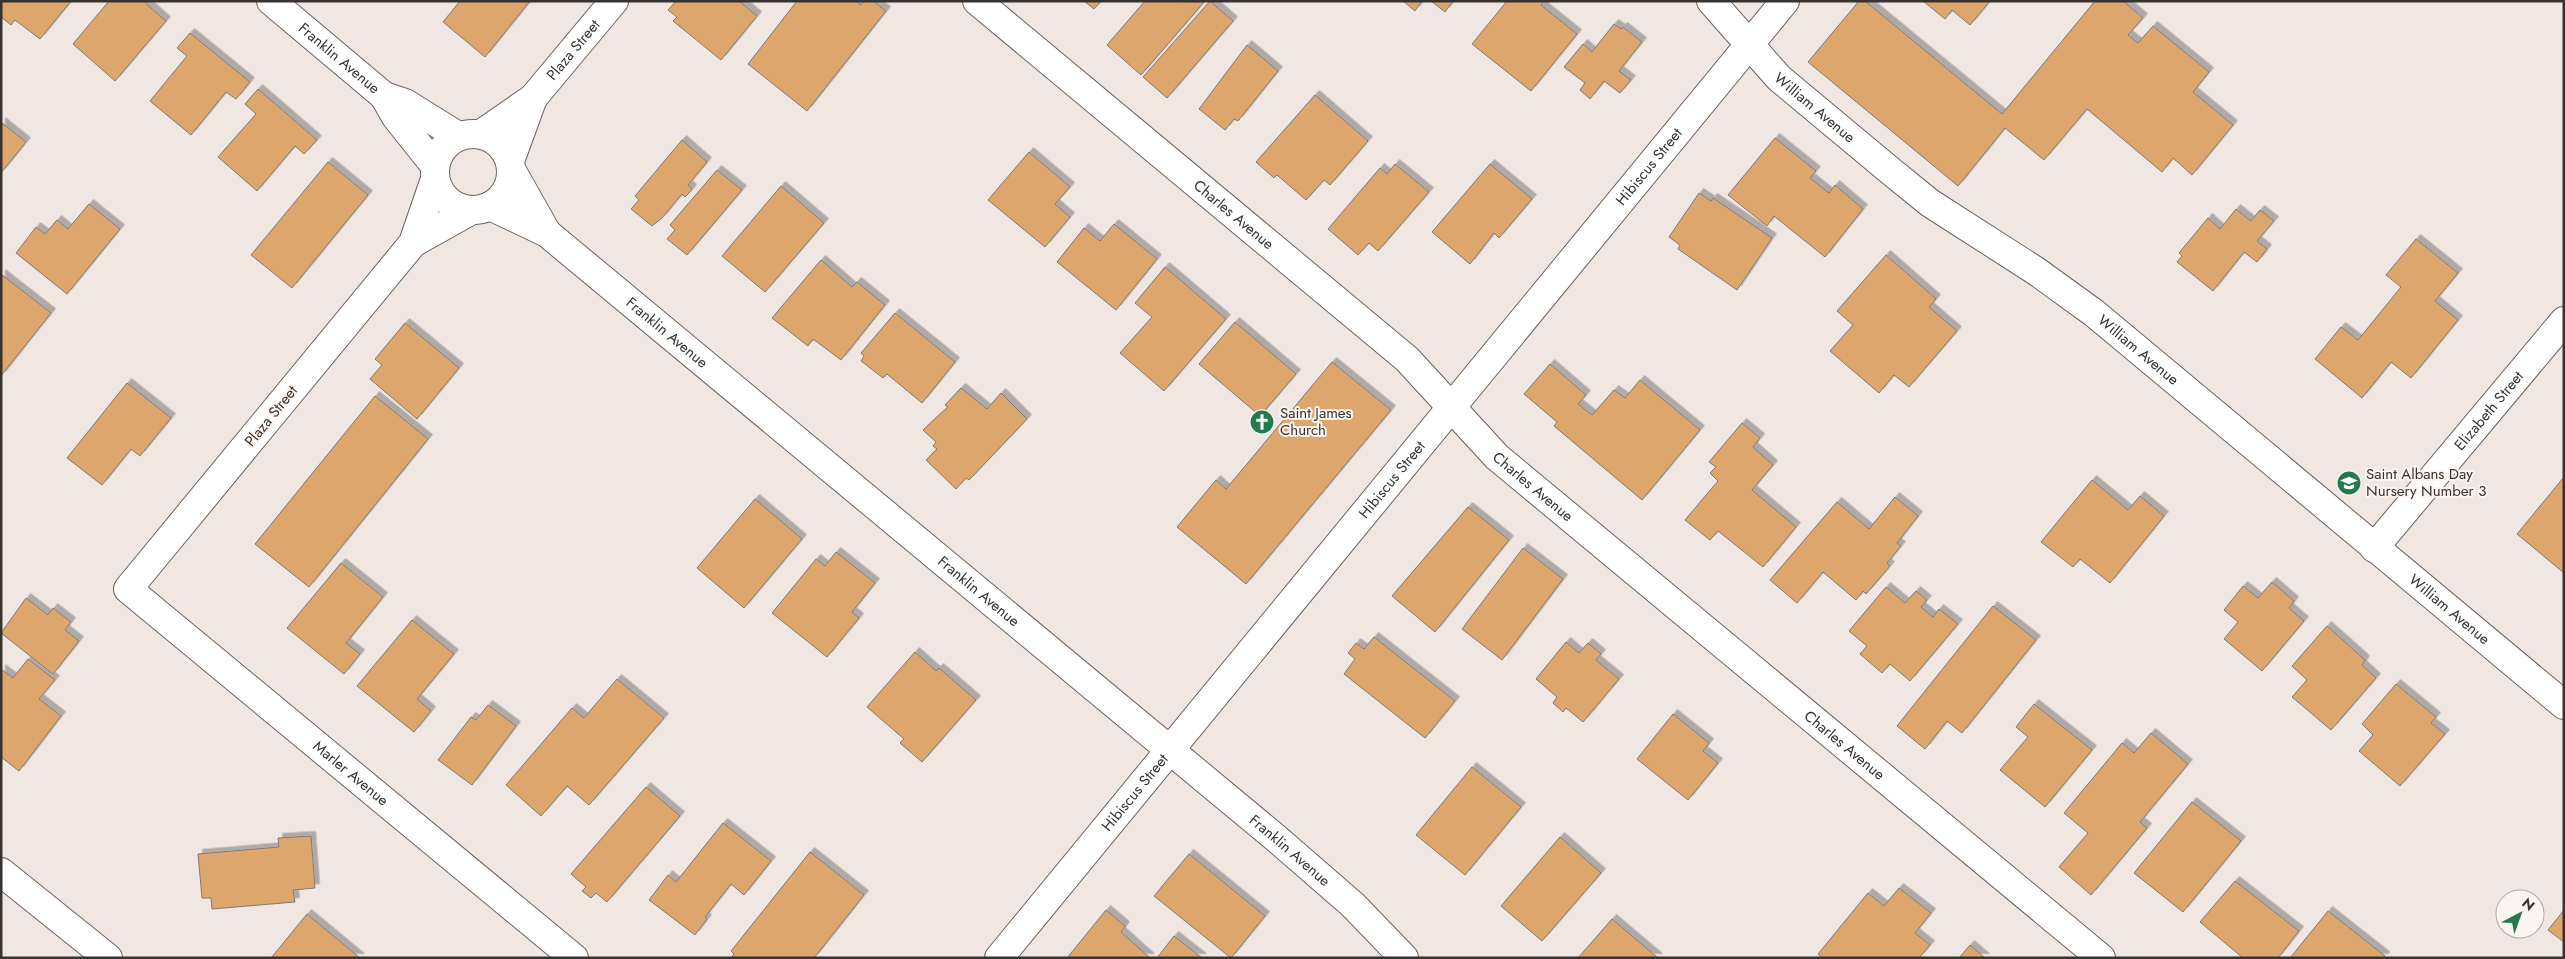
<svg xmlns="http://www.w3.org/2000/svg" width="2565" height="959" font-family="Jost,sans-serif">
<style>
.building{fill:#dca66d;stroke:#7f7a74;filter:url(#shadow)}
.lines{fill:none;stroke-linecap:round;stroke-linejoin:round}
.minor-casing{stroke:#6b6360;stroke-width:30}
.minor{stroke:#fff;stroke-width:28}
.labels{text-anchor:middle;dominant-baseline:central;stroke-width:4;stroke-linejoin:round;paint-order:stroke}
.street-label{font-size:15px;fill:#363331;stroke:#fdf4f0}
.poi-label{font-size:15px;fill:#363331;stroke:#fdf4f0;text-anchor:start}
</style>
<defs>
<filter id="shadow"><feDropShadow dx="4.5" dy="-4.5" stdDeviation="0" flood-color="#0004"/></filter>
</defs>
<rect width="100%" height="100%" fill="#f0e7e3"/>
<path class="building" d="M71 1 40 39 15 20 11 25 1 17 2 1Z
M109 1H143L166 21 115 81 73 44Z
M460 1H530L485 57 443 22Z
M676 1H739L757 16 721 60 673 21 677 17 668 10Z
M797 1H855L861 5 864 1H873L886 11 807 111 748 64Z
M1084 1H1101L1094 9Z
M1145 1 1204 2 1141 75 1107 45Z
M1210 1 1233 21 1167 98 1143 77Z
M1403 1H1422L1415 11Z
M1431 1H1453L1445 12Z
M1507 1H1544L1541 5 1577 34 1531 91 1472 44Z
M1859 1H1865L2002 114 2095 1H2123L2143 18 2128 35 2138 43 2153 26 2209 72 2193 92 2233 125 2192 175 2173 158 2162 172 2087 109 2044 160 2005 128 1958 186 1808 62Z
M1923 1H1990L1970 25 1952 10 1945 19Z
M1614 24 1621 29 1623 27 1642 42 1619 71 1631 80 1620 93 1604 81 1590 99 1580 90 1585 83 1564 67 1583 44 1592 52Z
M190 33 250 82 236 99 226 92 191 135 150 101 187 56 177 48Z
M1247 45 1278 71 1238 121 1234 119 1225 130 1199 109Z
M258 89 317 140 304 154 295 146 257 191 218 157 256 114 245 104Z
M1315 95 1368 141 1330 185 1324 180 1306 200 1277 175 1274 178 1256 162Z
M1 122 26 142 1 173Z
M1775 138 1816 171 1810 178 1829 193 1835 185 1863 209 1825 257 1774 216 1767 226 1728 195Z
M682 140 707 162 688 185 692 189 689 193 685 197 682 194 662 218 652 226 631 209 639 200 635 196Z
M1029 152 1070 187 1055 204 1070 217 1045 247 988 200Z
M328 162 368 195 292 288 251 255Z
M1395 164 1429 192 1378 251 1369 243 1358 255 1328 229 1380 168 1387 174Z
M1490 164 1532 199 1499 238 1494 233 1470 264 1432 232Z
M717 170 742 190 687 255 667 239 675 230 670 225Z
M781 186 824 223 765 292 722 256Z
M1699 193 1711 201 1713 198 1772 238 1737 290 1678 249 1680 245 1669 237Z
M89 204 120 229 67 294 16 253 36 227 45 234 57 220 68 229Z
M2236 209 2251 221 2260 210 2274 221 2257 241 2267 249 2257 262 2244 252 2213 291 2177 262 2182 256 2179 253 2208 218 2220 229Z
M1114 224 1157 259 1116 310 1057 262 1084 228 1100 241Z
M2416 239 2458 273 2435 301 2458 320 2411 378 2391 362 2362 398 2315 359 2341 327 2358 340 2401 287 2386 275Z
M1886 255 1936 299 1929 307 1957 331 1909 387 1894 375 1879 393 1830 351 1853 325 1837 311Z
M821 260 852 287 857 282 885 305 841 360 813 339 808 346 772 318Z
M1165 267 1226 319 1164 391 1120 353 1152 317 1135 303Z
M1 274 51 313 1 376Z
M895 313 955 362 922 403 887 374 883 378 861 361 864 356 861 353Z
M1235 322 1296 374 1260 416 1199 364Z
M405 323 459 368 417 419 370 379 382 365 375 359Z
M1332 362 1391 410 1246 584 1177 527 1216 480 1226 489Z
M1550 364 1586 395 1578 404 1592 415 1614 390 1625 398 1640 380 1700 430 1642 500 1554 426 1557 422 1524 394Z
M127 383 171 418 140 456 131 449 102 485 67 458Z
M961 388 987 409 1001 393 1027 419 969 480 966 478 956 489 926 460 937 449 933 446 936 442 923 430 948 407 945 405Z
M375 396 428 439 309 587 255 544Z
M1742 423 1760 438 1753 447 1773 465 1752 490 1796 527 1763 567 1718 531 1710 540 1685 520 1718 481 1710 473 1716 467 1709 462Z
M2564 477V573L2517 534Z
M2092 480 2128 510 2140 496 2164 516 2110 583 2080 559 2073 567 2041 542Z
M1895 497 1918 516 1897 543 1901 546 1887 563 1890 566 1866 594 1863 591 1856 600 1823 572 1797 603 1770 580 1837 502 1869 529Z
M755 499 802 539 744 608 697 568Z
M1468 507 1509 540 1435 632 1392 596Z
M1523 548 1563 579 1502 660 1462 629Z
M836 552 875 583 852 612 859 618 827 657 772 613 816 559 825 566Z
M341 563 383 597 346 643 360 654 344 674 287 628Z
M2272 582 2294 601 2289 608 2304 621 2262 671 2224 639 2238 622 2224 610 2243 586 2258 598Z
M1886 587 1905 603 1916 591 1927 600 1921 607 1933 617 1939 609 1958 624 1910 681 1890 664 1882 673 1860 654 1867 646 1849 631Z
M26 598 48 615 53 608 71 622 65 630 79 641 53 674 1 633Z
M1993 606 2036 640 1962 733 1947 721 1925 749 1897 726Z
M412 620 454 654 417 699 431 711 414 732 357 686Z
M2327 626 2365 660 2362 665 2376 678 2331 730 2292 697 2307 680 2292 666Z
M1374 637 1455 701 1425 738 1344 674 1355 659 1348 653 1356 643 1364 649Z
M1566 642 1579 653 1588 643 1601 654 1596 660 1619 679 1583 722 1566 708 1563 712 1553 703 1557 697 1536 679Z
M915 652 936 671 939 668 976 700 922 762 900 743 904 739 867 707Z
M28 659 55 680 39 699 61 716 19 771 1 757V669L13 678Z
M617 679 664 718 589 805 567 786 541 816 506 785 572 708 584 718Z
M2396 684 2436 717 2431 723 2445 734 2400 786 2359 751 2373 735 2362 724Z
M2034 704 2092 750 2045 807 2000 770 2028 737 2016 727Z
M488 705 516 726 472 785 438 760 471 717 476 720Z
M1673 714 1709 743 1703 751 1718 763 1688 800 1637 759Z
M2151 733 2188 764 2140 822 2147 828 2091 895 2059 867 2088 833 2064 813 2122 743 2134 753Z
M1472 767 1521 807 1465 875 1416 835Z
M646 787 680 816 607 902 596 893 591 898 582 891 586 887 571 874Z
M2192 802 2241 841 2183 912 2134 873Z
M723 823 771 861 744 895 731 884 705 917 707 919 695 935 649 900 668 875 676 882Z
M311 836 315 888 293 890 295 902 212 909 211 898H202L198 854 279 847 278 838Z
M1560 837 1601 873 1542 941 1501 906Z
M810 852 864 895 814 958H731L734 954 731 951Z
M1189 854 1265 916 1231 958 1154 896Z
M2235 881 2299 931 2278 958H2243L2200 922Z
M1899 888 1931 913 1915 933 1930 945 1919 958H1823L1818 954 1868 893 1884 906Z
M1106 910 1125 926 1121 932 1150 958H1067Z
M2564 910V942L2548 930Z
M2328 911 2385 956 2384 958H2290Z
M307 914 360 958H271Z
M1612 919 1658 958H1578Z
M1174 936 1202 958H1157Z
M1970 945 1985 958H1959Z"/>
<g class="lines">
<defs>
<g id="minor">
<path id="s1" d="M271 1 384 96 405 103 458 136"/>
<path id="s2" d="M977 1 1407 359 1497 457 2101 958"/>
<path id="s3" d="M1711 1 1779 78 1893 173 1930 203 2036 271 2094 313 2564 705"/>
<path d="M384 96 396 117 435 166"/>
<circle cx="473" cy="172" r="38"/>
<path id="s4" d="M481 134 533 98 614 1"/>
<path d="M510 161 533 98"/>
<path d="M512 171 547 233"/>
<path id="s5" d="M435 179 413 243 128 589 574 958"/>
<path id="s6" d="M490 206 547 233 1277 839 1353 905 1404 958"/>
<path d="M413 243 472 210"/>
<path id="s7" d="M2374 548 2564 321"/>
<path d="M1 872 108 958"/>
<path id="s8" d="M999 958 1785 1"/>
</g>
</defs>
<use href="#minor" class="minor-casing"/>
<use href="#minor" class="minor"/>
</g>
<defs>
<symbol id="church-disc" viewBox="-11 -11 22 22"><circle r="9.5" fill="#237a4d" stroke="#fdf4f0"/><path d="M-1.2-6h2.4v3.5h3.3v2.4h-3.3V6h-2.4V-.1h-3.3v-2.4h3.3Z" fill="#fff"/></symbol>
<symbol id="school-disc" viewBox="-11 -11 22 22"><circle r="9.5" fill="#237a4d" stroke="#fdf4f0"/><path d="M0-5L7-2L0 1L-7-2ZM-4 1L0 2.5L4 1V4Q0 6-4 4Z" fill="#fff"/></symbol>
</defs>
<g fill-rule="evenodd">
<use href="#church-disc" x="1248" y="408" width="28" height="28"/>
<use href="#school-disc" x="2335" y="469" width="28" height="28"/>
</g>
<g class="labels">
<g class="street-label">
<text stroke="none"><textPath href="#s4" startOffset="126">Plaza Street</textPath></text>
<text stroke="none"><textPath href="#s1" startOffset="89">Franklin Avenue</textPath></text>
<text stroke="none"><textPath href="#s3" startOffset="149">William Avenue</textPath></text>
<text stroke="none"><textPath href="#s8" startOffset="1024">Hibiscus Street</textPath></text>
<text stroke="none"><textPath href="#s2" startOffset="334">Charles Avenue</textPath></text>
<text stroke="none"><textPath href="#s6" startOffset="219">Franklin Avenue</textPath></text>
<text stroke="none"><textPath href="#s3" startOffset="554">William Avenue</textPath></text>
<text stroke="none"><textPath href="#s7" startOffset="179">Elizabeth Street</textPath></text>
<text transform="translate(271 416) rotate(-51)">Plaza Street</text>
<text stroke="none"><textPath href="#s8" startOffset="619">Hibiscus Street</textPath></text>
<text stroke="none"><textPath href="#s2" startOffset="739">Charles Avenue</textPath></text>
<text stroke="none"><textPath href="#s6" startOffset="624">Franklin Avenue</textPath></text>
<text stroke="none"><textPath href="#s3" startOffset="959">William Avenue</textPath></text>
<text stroke="none"><textPath href="#s2" startOffset="1144">Charles Avenue</textPath></text>
<text stroke="none"><textPath href="#s5" startOffset="805">Marler Avenue</textPath></text>
<text stroke="none"><textPath href="#s8" startOffset="214">Hibiscus Street</textPath></text>
<text stroke="none"><textPath href="#s6" startOffset="1029">Franklin Avenue</textPath></text>
</g>
<g class="poi-label">
<text x="1280" y="413">Saint James<tspan x="1280" dy="17">Church</tspan></text>
<text x="2366" y="474">Saint Albans Day<tspan x="2366" dy="17">Nursery Number 3</tspan></text>
</g>
</g>
<rect width="2565" height="959" fill="none" stroke="#363331" stroke-width="5"/>
<g transform="translate(2520 914) rotate(41)"><circle r="24" fill="#fdf4f0" stroke="#ada7a4"/>
<path d="M0-4L9 19L0 12L-9 19Z" fill="#237a4d"/>
<text y="-8" font-size="14" font-weight="bold" text-anchor="middle" fill="#363331">N</text>
</g>
</svg>
